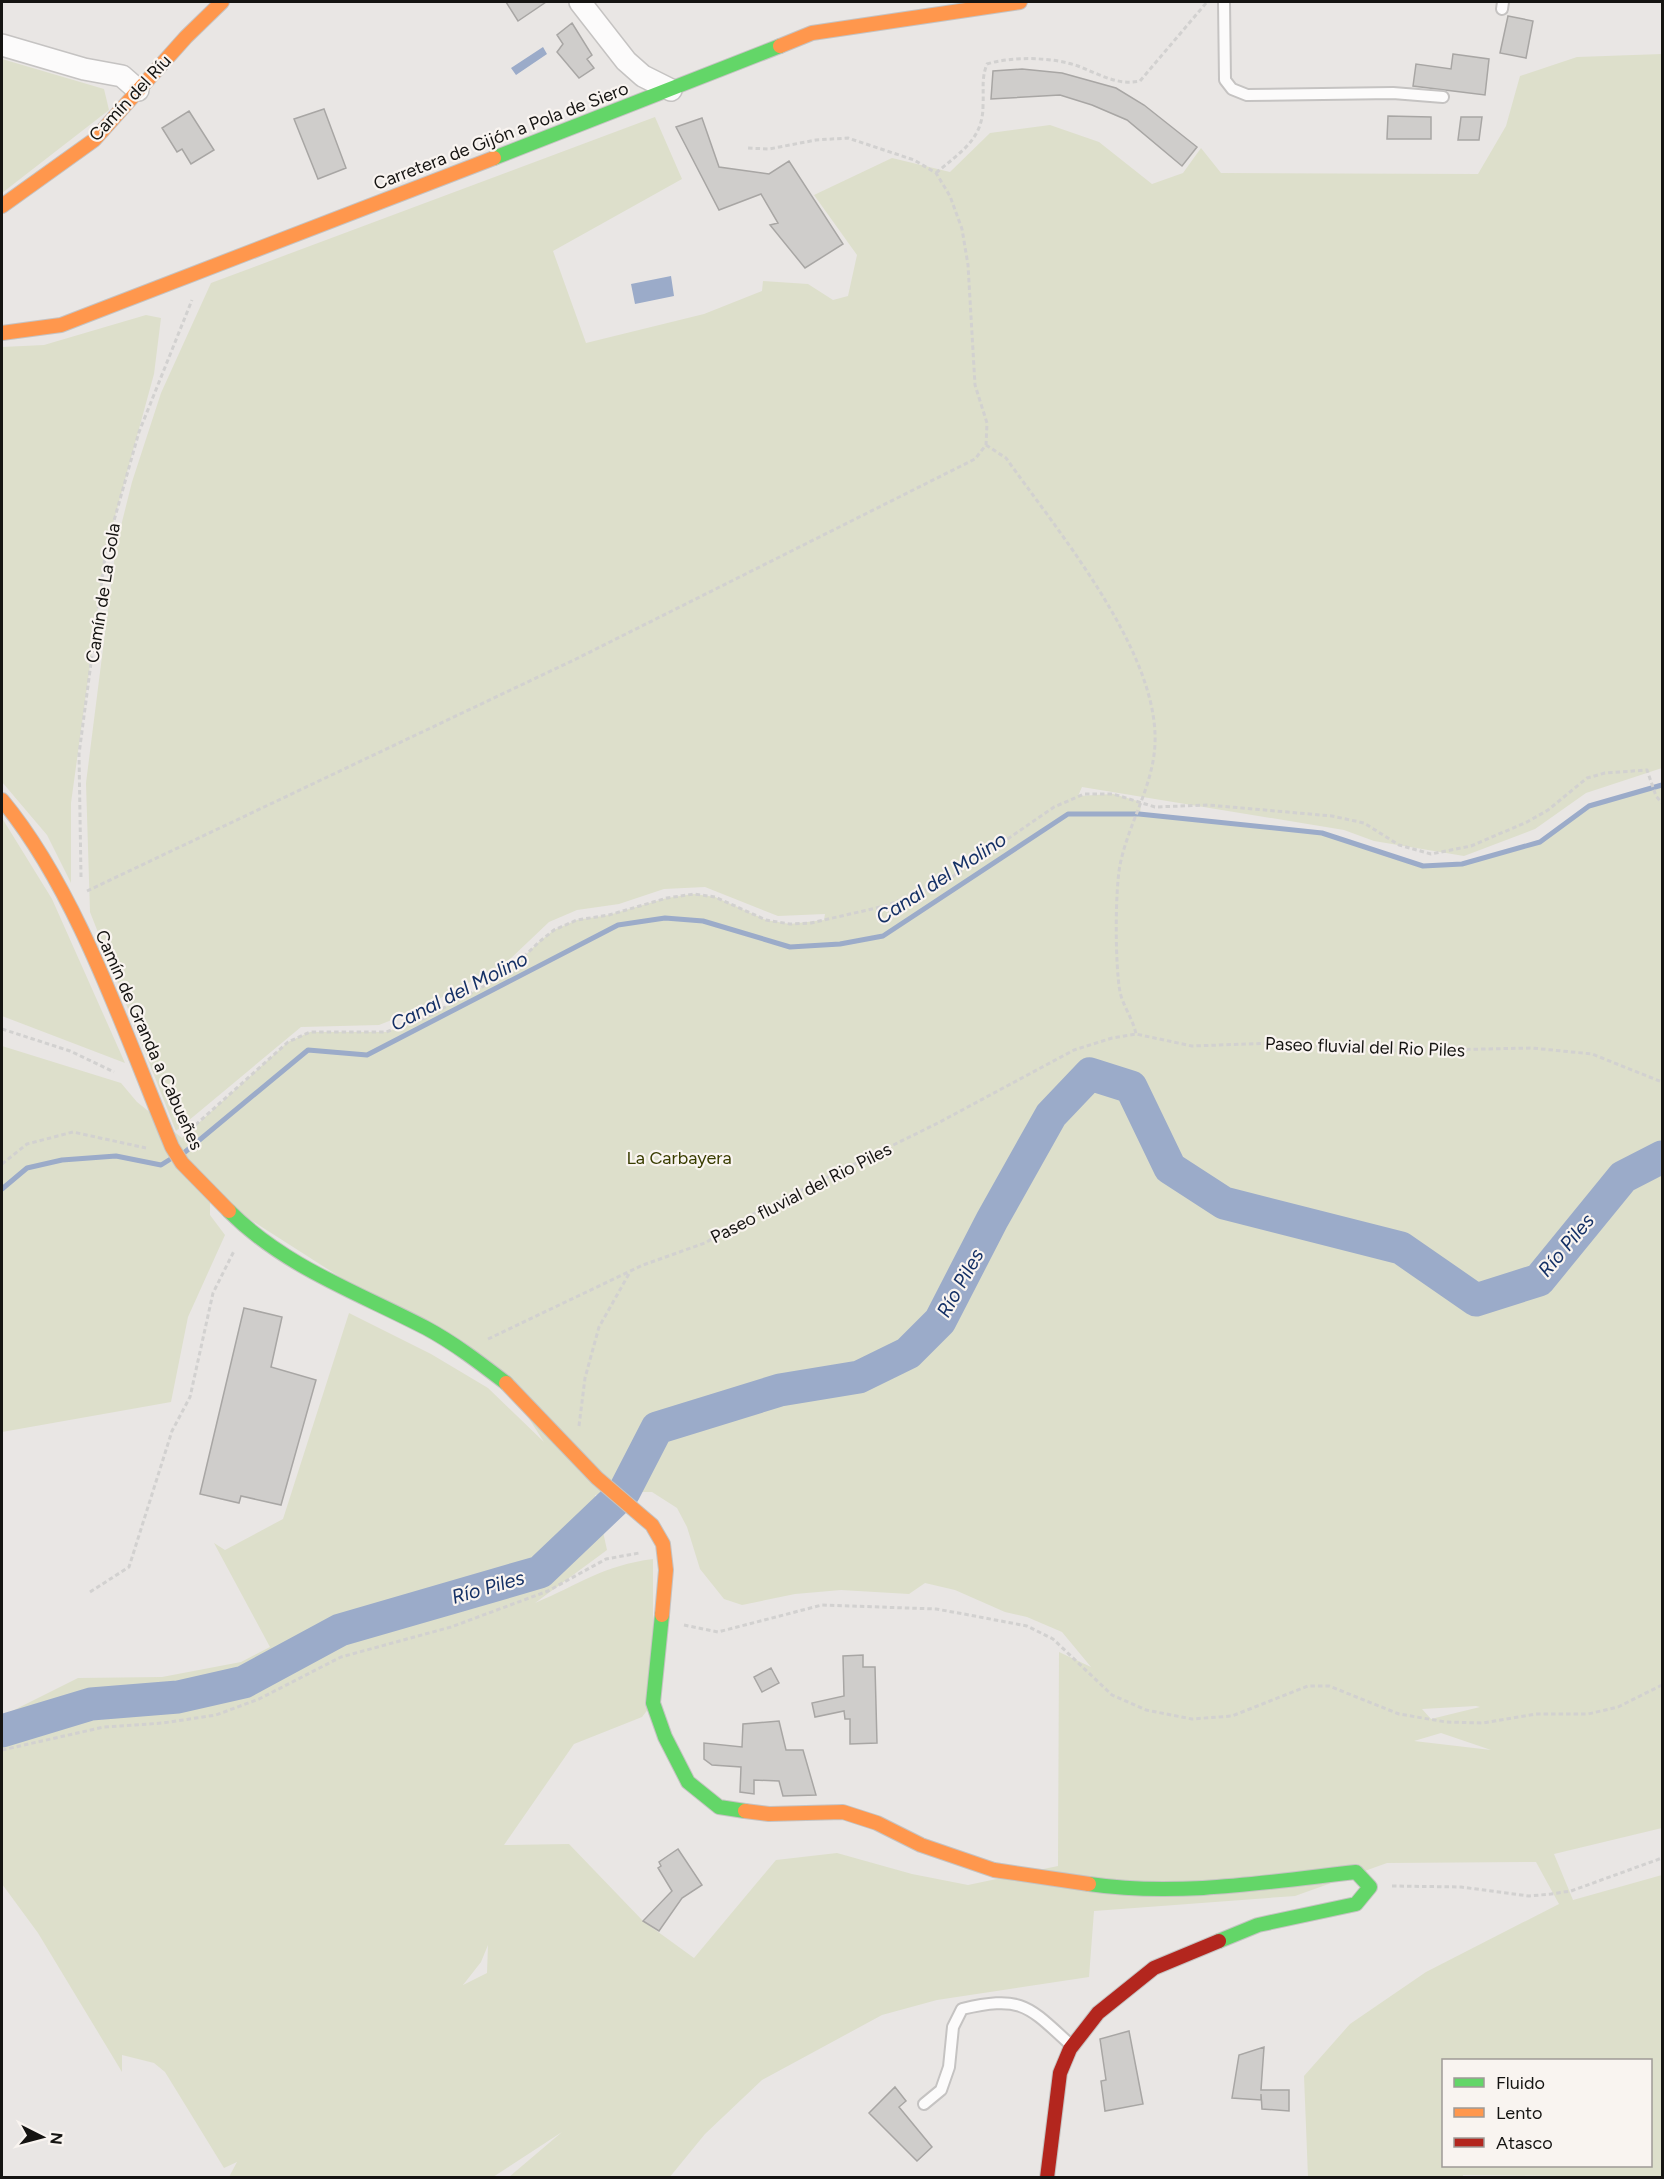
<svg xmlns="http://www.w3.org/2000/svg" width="1664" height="2179" font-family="Figtree,sans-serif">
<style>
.green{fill:#dddfcb;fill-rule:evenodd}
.water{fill:#9babc9}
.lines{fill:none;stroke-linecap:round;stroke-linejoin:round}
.stream{stroke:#9babc9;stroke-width:5}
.river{stroke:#9babc9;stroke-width:33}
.building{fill:#cfcdcb;stroke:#a8a6a4;stroke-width:1.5}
.lane-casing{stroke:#c5c3c2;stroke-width:14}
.street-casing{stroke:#c5c3c2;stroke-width:24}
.fast-casing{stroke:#c5c3c2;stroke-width:16}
.slow-casing{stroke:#c5c3c2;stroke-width:16}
.jam-casing{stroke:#c5c3c2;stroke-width:16}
.path{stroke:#d2d1d0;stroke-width:3;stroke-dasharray:4.5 3;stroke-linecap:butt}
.lane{stroke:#fcfbfb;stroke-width:10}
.street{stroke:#fcfbfb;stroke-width:21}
.fast{stroke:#63d668;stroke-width:14}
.slow{stroke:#ff974d;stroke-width:14}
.jam{stroke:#b3261e;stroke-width:14}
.labels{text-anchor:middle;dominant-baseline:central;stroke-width:4.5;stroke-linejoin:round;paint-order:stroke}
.street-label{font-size:18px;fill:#151412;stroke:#f9f4f0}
.park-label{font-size:18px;fill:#393d00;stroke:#f9f4f0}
.water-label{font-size:20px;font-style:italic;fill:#143065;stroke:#f9f4f0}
</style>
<rect width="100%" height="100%" fill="#e9e6e4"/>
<path class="green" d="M1662 54V768L1586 793 1535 829 1464 856 1374 841 1344 830 1082 787 1078 796 1113 794 1141 802 1140 814 1322 833 1424 866 1462 864 1540 842 1589 806 1662 785V1828L1554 1854 1573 1900 1662 1875V2177L1463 2175V2178L1308 2177 1304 2076 1350 2024 1426 1972 1559 1904 1536 1862 1387 1863 1295 1896 1094 1911 1089 1977 937 2000 882 2015 762 2080 705 2134 669 2178 509 2177 562 2132 493 2177H229L237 2162 224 2168 165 2072 154 2063 122 2055V2072L38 1933 2 1884V1716L78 1678 162 1677 241 1662 270 1647 214 1543 225 1550 283 1519 349 1313 431 1354 488 1388 544 1442 506 1383 210 1194V1215L225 1235 188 1317 171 1402 2 1432V1046L121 1083 137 1102 182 1138 288 1042 310 1032H386L425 1018 506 974 539 942 554 930 577 920 609 915 667 898 694 894 715 897 766 920 790 924 824 920 825 914 778 916 705 887 664 889 619 904 577 910 549 922 507 962 422 1008 379 1025 301 1027 176 1131 90 912 86 783 116 546 132 482 161 393 211 283 655 117 682 179 553 251 586 343 704 314 762 291 763 281 808 284 833 300 848 296 857 255 814 195 892 158 950 172 990 133 1050 125 1099 142 1152 184 1183 173 1201 148 1221 173 1478 174 1506 126 1520 76 1577 57ZM624 1492H652L677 1508 687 1527 700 1569 724 1599 742 1605 795 1594 841 1590 909 1594 925 1583 955 1590 1005 1612 1027 1617 1062 1632 1091 1667 1059 1652 1058 1866 968 1885 912 1874 837 1853 776 1860 694 1958 643 1921 569 1844 504 1845 574 1744 642 1717 653 1703V1559C604 1565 578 1585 535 1603L607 1550 595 1495ZM1476 1706 1480 1707 1431 1719 1422 1709ZM1441 1733 1491 1750 1414 1741ZM488 1945 487 1973 463 1985 481 1962ZM1444 2060H1650V2166H1444Z
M2 59 104 89 109 110 2 193Z
M146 315 161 318 154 374 106 549 71 803V883L47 835 2 782V347L44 345Z
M2 818 52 899 125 1063 2 1016Z"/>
<path class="water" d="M543 47 547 54 516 75 511 68Z
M671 276 674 296 635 304 631 284Z"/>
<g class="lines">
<path class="stream" d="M185 1152 308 1050 367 1055 618 925 665 918 703 921 790 947 840 944 883 936 1068 814H1139L1322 833 1423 866 1462 864 1540 842 1589 806 1662 785
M2 1189 27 1168 62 1160 116 1156 161 1165 169 1160"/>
<path class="river" d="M2 1731 91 1704 178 1697 244 1682 340 1630 540 1572 624 1492 657 1428 780 1390 859 1377 908 1353 940 1321 992 1220 1051 1115 1090 1074 1131 1087 1170 1168 1224 1203 1401 1248 1476 1300 1539 1280 1623 1177 1662 1157"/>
</g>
<path class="building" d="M506 2H546L518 21Z
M1508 16 1533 21 1526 58 1500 53Z
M572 23 592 55 587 59 594 68 579 78 557 52 563 44 557 35Z
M1453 54 1489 59 1485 95 1413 86 1416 64 1451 69Z
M1022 69 1062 73 1116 88 1144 105 1197 147 1182 166 1127 120 1092 105 1060 95 991 99 993 71Z
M324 109 346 168 318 179 294 119Z
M189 111 214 150 191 164 182 149 177 152 162 128Z
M1388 116 1431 117V139H1387Z
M1461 117H1482L1479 140H1458Z
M702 118 719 167 769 174 789 161 843 244 805 268 770 225 778 223 761 194 719 210 676 127Z
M244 1308 282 1317 271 1367 316 1380 281 1505 241 1496 239 1503 200 1494Z
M863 1655V1667H875L877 1743 850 1744V1719H845L844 1711 815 1717 812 1703 844 1696 843 1656Z
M771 1668 779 1683 762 1692 754 1677Z
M779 1721 786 1750H803L816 1795 783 1796 779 1781 754 1780V1794L740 1792 741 1767 712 1765 704 1759V1743L742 1747 743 1724Z
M678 1849 702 1885 682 1898 659 1931 643 1921 672 1891 658 1868 661 1866 659 1862Z
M1129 2031 1143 2104 1105 2111 1101 2081 1106 2080 1100 2039Z
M1264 2047 1261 2090H1289V2111L1262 2109 1261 2094V2100L1232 2098 1239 2055Z
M895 2087 906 2101 899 2107 932 2147 917 2161 869 2113Z"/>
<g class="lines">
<defs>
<path id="lane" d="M1224 2 1225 80 1232 89 1247 95 1393 93 1443 97
M1502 9 1503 2
M924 2104 941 2090 949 2067 953 2027 962 2009C1023 1995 1028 2006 1072 2046"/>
<path id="street" d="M580 2 626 61 643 76 671 90
M2 45 84 69 122 76 138 90"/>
<path id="fast" d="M494 158 780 46
M229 1211C285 1267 357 1292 426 1328 454 1343 480 1363 506 1383
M662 1615 653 1703 665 1737 688 1782 719 1807 745 1811
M1089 1884C1177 1897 1268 1882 1356 1872L1370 1887 1356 1904 1258 1925 1219 1941"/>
<path id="slow" d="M780 46 812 33 1020 2
M2 206 94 140 186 37 222 2
M2 333 61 325 494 158
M2 800C79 893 125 1035 172 1147L182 1163 229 1211
M506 1383 597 1478 652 1525 663 1544 666 1570 662 1615
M745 1811 769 1814 843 1812 877 1823 921 1845 994 1870 1089 1884"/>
<path id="jam" d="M1047 2178 1060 2073 1070 2049 1098 2013 1154 1968 1219 1941"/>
</defs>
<use href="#lane" class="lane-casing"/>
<use href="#street" class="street-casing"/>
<use href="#fast" class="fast-casing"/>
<use href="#slow" class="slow-casing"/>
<use href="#jam" class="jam-casing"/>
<path class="path" d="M936 173C959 153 983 140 983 106 984 91 981 79 987 64 1013 56 1052 57 1078 66 1099 74 1118 86 1140 81L1207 2
M986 445 1006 458C1057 530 1152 644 1155 734 1157 781 1129 820 1120 865 1115 891 1115 965 1120 992 1123 1006 1133 1019 1136 1034
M81 877 79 754 106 549 139 432 192 300
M87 891 576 659 975 459 986 445 987 423 975 385 968 265 962 229 950 196 936 173 914 160 848 138 816 140 769 149 747 148
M2 1029 70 1051 114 1072
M190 1130 288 1042 310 1032H386L425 1018 506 974 539 942 554 930 577 920 609 915 667 898 694 894 715 897 766 920 790 924 811 923 885 906 942 884 1054 807 1084 794H1113L1155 807 1208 805 1332 816 1364 823 1399 845 1431 854 1471 846 1527 822 1548 810 1587 778 1605 773 1647 770 1656 796 1662 803
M2 1164 27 1144 73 1132 146 1148
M488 1339 643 1265 705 1243 751 1215 938 1123 1074 1050 1112 1038 1136 1034 1192 1046 1275 1043 1389 1051 1532 1048 1592 1054 1662 1082
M579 1426 585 1378 599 1327 630 1272
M90 1592 129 1567 172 1431 190 1397 213 1293 234 1251
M684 1625 718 1632 822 1605 936 1609 964 1614 1027 1626 1053 1639 1112 1695 1146 1710 1192 1719 1232 1716 1308 1686H1329L1399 1714 1446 1722 1483 1723 1536 1714H1588L1618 1707 1662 1685
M2 1750 104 1727 163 1723 216 1715 259 1699 341 1657 451 1627 548 1591 606 1559 639 1553
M1392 1886 1461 1887 1529 1896 1551 1894 1571 1891 1662 1858"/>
<use href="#lane" class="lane"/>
<use href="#street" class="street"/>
<use href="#fast" class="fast"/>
<use href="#slow" class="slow"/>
<use href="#jam" class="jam"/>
</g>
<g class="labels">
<g class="street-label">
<text transform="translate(130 98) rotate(-47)">Camín del Ríu</text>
<text transform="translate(501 136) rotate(-21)">Carretera de Gijón a Pola de Siero</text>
<text transform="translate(103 593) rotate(-81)">Camín de La Gola</text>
<text transform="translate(149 1040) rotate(66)">Camín de Granda a Cabueñes</text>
<text transform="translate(1365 1047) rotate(2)">Paseo fluvial del Rio Piles</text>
<text transform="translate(801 1193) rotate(-27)">Paseo fluvial del Rio Piles</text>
</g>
<g class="park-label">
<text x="679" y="1158">La Carbayera</text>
</g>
<g class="water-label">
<text transform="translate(941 878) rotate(-33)">Canal del Molino</text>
<text transform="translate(459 991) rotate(-27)">Canal del Molino</text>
<text transform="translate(1566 1245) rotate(-50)">Río Piles</text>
<text transform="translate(960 1283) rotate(-61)">Río Piles</text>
<text transform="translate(488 1587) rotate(-16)">Río Piles</text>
</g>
</g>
<rect width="1664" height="2179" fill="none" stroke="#151412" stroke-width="6"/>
<rect x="1442" y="2059" width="210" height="108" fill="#f9f4f0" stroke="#9e9a97" stroke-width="1.5"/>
<rect x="1454" y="2078" width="30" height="9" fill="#63d668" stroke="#9e9a97" stroke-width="1.5"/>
<text x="1496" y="2089" font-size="18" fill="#151412">Fluido</text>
<rect x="1454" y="2108" width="30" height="9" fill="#ff974d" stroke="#9e9a97" stroke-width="1.5"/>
<text x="1496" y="2119" font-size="18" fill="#151412">Lento</text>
<rect x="1454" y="2138" width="30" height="9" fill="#b3261e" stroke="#9e9a97" stroke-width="1.5"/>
<text x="1496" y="2149" font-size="18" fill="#151412">Atasco</text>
<g transform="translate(42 2137) rotate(96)" stroke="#f9f4f0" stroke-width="4.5" paint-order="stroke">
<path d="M0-4.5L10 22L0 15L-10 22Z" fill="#151412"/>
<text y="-9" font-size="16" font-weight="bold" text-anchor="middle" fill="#151412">N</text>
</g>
</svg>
